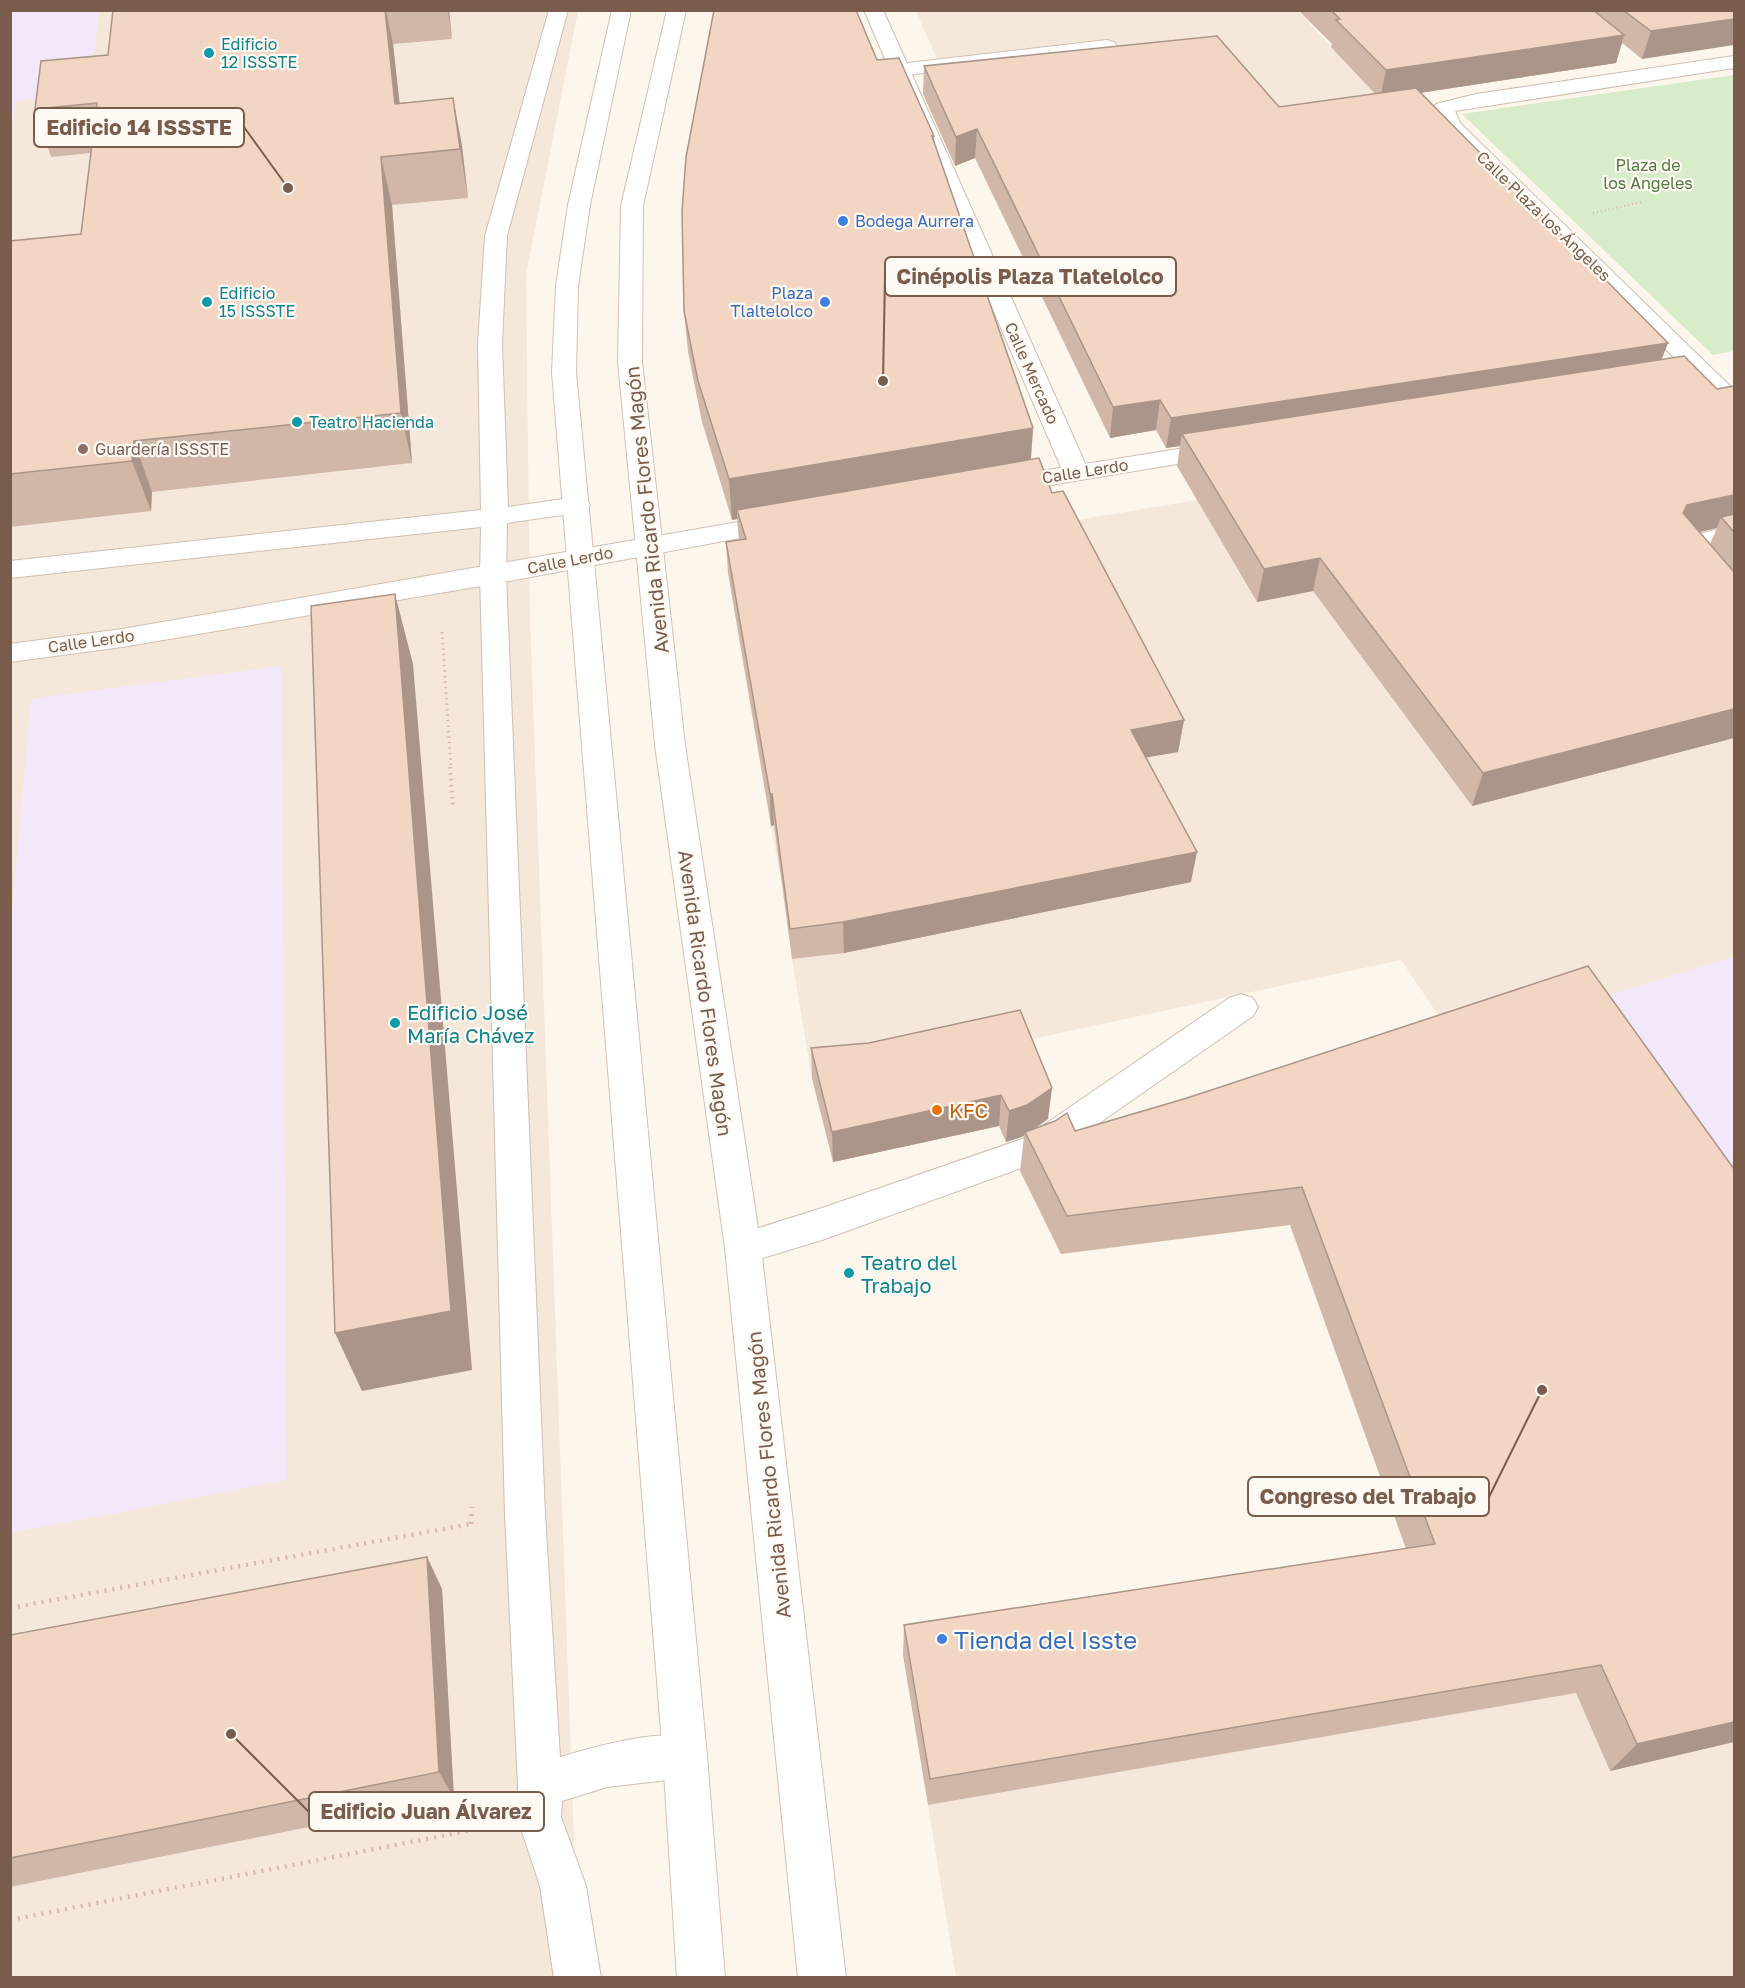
<svg xmlns="http://www.w3.org/2000/svg" width="1745" height="1988" font-family="'Golos Text',sans-serif">
<style>
.residential{fill:#f5e8da}
.education{fill:#f3e8fa}
.green{fill:#d8ecc9}
.lines{fill:none;stroke-linecap:round;stroke-linejoin:round}
.service-casing{stroke:#d1beb0;stroke-width:2}
.minor-casing{stroke:#d1beb0;stroke-width:2}
.tertiary-casing{stroke:#d1beb0;stroke-width:2}
.secondary-casing{stroke:#d6c0b0;stroke-width:2}
.path-far3{stroke:#d9b8a5;stroke-width:2;stroke-dasharray:1 3;stroke-linecap:butt}
.path-far2{stroke:#d9b8a5;stroke-width:3;stroke-dasharray:1.5 4;stroke-linecap:butt}
.path-far1{stroke:#d9b8a5;stroke-width:4;stroke-dasharray:1.5 4.5;stroke-linecap:butt}
.path{stroke:#d9b8a5;stroke-width:4.5;stroke-dasharray:2 6;stroke-linecap:butt}
.service{fill:#fff;fill-rule:evenodd}
.minor{fill:#fff;fill-rule:evenodd}
.tertiary{fill:#fff;fill-rule:evenodd}
.secondary{fill:#fff;fill-rule:evenodd}
.wall{fill:#d1b7a8;fill-rule:evenodd}
.shaded-wall{fill:#aa9588}
.building{fill:#f3d5c3;stroke:#aa9588;stroke-width:1.5}
.culture-dot{fill:#0f9aa8;stroke:#fffaf3;stroke-width:2}
.shop-dot{fill:#3f7fe0;stroke:#fffaf3;stroke-width:2}
.education-dot{fill:#8d6e63;stroke:#fffaf3;stroke-width:2}
.food-dot{fill:#e8710a;stroke:#fffaf3;stroke-width:2}
.labels{text-anchor:middle;dominant-baseline:central;stroke-width:4.5;stroke-linejoin:round;paint-order:stroke}
.far-culture-label{font-size:16px;fill:#0d838f;stroke:#fffaf3;text-anchor:start}
.far-park-label{font-size:16px;fill:#537a41;stroke:#fffaf3}
.far-street-label{font-size:16px;fill:#7a5c4d;stroke:#fffaf3}
.far-shop-label{font-size:16px;fill:#366cbe;stroke:#fffaf3;text-anchor:start}
.far-education-label{font-size:16px;fill:#785e54;stroke:#fffaf3;text-anchor:start}
.street-label{font-size:20px;fill:#7a5c4d;stroke:#fffaf3}
.culture-label{font-size:20px;fill:#0d838f;stroke:#fffaf3;text-anchor:start}
.food-label{font-size:20px;fill:#c56008;stroke:#fffaf3;text-anchor:start}
.near-shop-label{font-size:24px;fill:#366cbe;stroke:#fffaf3;text-anchor:start}
.leader{fill:none;stroke:#7a5c4d;stroke-width:2}
.callout-dot{fill:#7a5c4d;stroke:#fffaf3;stroke-width:2}
.callout{fill:#fffaf3;stroke:#7a5c4d;stroke-width:2}
.callout-label{font-size:21px;text-anchor:middle;font-weight:bold;fill:#7a5c4d}
</style>
<rect width="100%" height="100%" fill="#fdf6ec"/>
<path class="residential" d="M11 11H578L526 275 530 618 579 1977 11 1978Z
M916 11H1298L1379 99 1410 117 951 91Z
M1197 500 1257 602 1313 591 1472 806 1734 738V957L1457 1043 1401 960 869 1074 812 1079 792 959 813 866 780 874 771 826 1178 752 1060 523Z
M1576 1693 1610 1771 1734 1742V1977H956L928 1805Z"/>
<path class="education" d="M11 11H99L90 94 16 101 11 137Z
M281 666 287 1480 11 1533 10 934 31 699Z
M1734 957V1243L1569 1007Z"/>
<path class="green" d="M1734 75V351L1713 355 1462 114Z"/>
<g class="lines">
<defs>
<path id="service" d="M549 10H568L507 236 502 344 508 507 577 497 586 499 590 505 586 511 577 513 507 523 506 575 545 1514 560 1757C597 1746 665 1726 701 1740L707 1756 701 1772 685 1778 607 1787 562 1801 561 1817 586 1886 601 1978H554L540 1886 517 1817 518 1786 505 1514 480 575 481 527 10 578V561L481 510 478 344 485 236Z
M1107 40 1114 42 1117 46 1114 50 899 76 892 74 889 70 892 66 899 64Z
M1241 994 1253 998 1258 1007 1253 1016 1049 1158 822 1240 743 1264 730 1259 725 1248 730 1237 822 1208 1025 1138 1229 998Z"/>
<path id="minor" d="M864 10H883L1089 472 1085 477 1076 480 1067 477 1063 472Z
M1734 56V68L1455 111 1460 123 1734 390V410L1725 408 1444 130 1433 108 1436 104 1476 94Z
M1734 526V542L1684 553 1675 551 1671 545 1675 539Z"/>
<path id="tertiary" d="M1222 442 1231 445 1235 450 1231 455 1003 493 994 490 990 485 994 480 1003 477Z
M784 514 793 516 797 522 793 528 493 584 122 647 10 662V644L122 629Z"/>
<path id="secondary" d="M612 10H631L590 205 578 286 576 372 707 1756 725 1978H677L663 1756 552 372 556 286 568 205Z
M667 10H686L643 206 642 362 685 745 761 1248 846 1978H798L725 1248 655 745 618 362 621 206Z"/>
</defs>
<use href="#service" class="service-casing"/>
<use href="#minor" class="minor-casing"/>
<use href="#tertiary" class="tertiary-casing"/>
<use href="#secondary" class="secondary-casing"/>
<path class="path-far3" d="M1593 213 1642 202"/>
<path class="path-far2" d="M442 632 451 769"/>
<path class="path-far1" d="M450 767 453 808"/>
<path class="path" d="M471 1524 472 1507
M10 1608 471 1524
M10 1920 488 1827"/>
<use href="#service" class="service"/>
<use href="#minor" class="minor"/>
<use href="#tertiary" class="tertiary"/>
<use href="#secondary" class="secondary"/>
</g>
<path class="wall" d="M113 10H449L452 39 393 44 399 103 453 98 462 146 468 198 392 205 412 463 152 492 151 511 10 527V241L81 234 91 153 51 157 35 109 108 55Z
M1298 10H1734L1642 59 1622 43 1616 63 1420 93 1668 343 1661 360 1717 389 1734 386V738L1472 806 1313 591 1257 602 1177 466 1180 446 1166 448 1156 430 1110 438 975 158 955 166 923 94 924 66 1279 107 1375 94 1331 47 1332 44ZM1717 528 1710 544 1699 532Z
M877 60 934 136V142L1033 428 1031 459 1184 720 1178 752 1146 757 1191 882 844 953 792 959 774 825 771 826 728 573 726 542 739 540 737 519 732 520 702 422 688 352 684 311Z
M1588 966 1734 1742 1610 1771 1576 1693 928 1805 903 1655 904 1625 1406 1549 1290 1225 1061 1254 1020 1171 1024 1136 1006 1142 999 1126 833 1162 812 1079 811 1048 869 1043 1020 1010 1048 1119 1036 1128 1075 1131 1187 1098Z
M427 1557 442 1589 454 1798 10 1887V1635Z"/>
<path class="shaded-wall" d="M385 10H386L393 44 405 151 395 104Z
M448 10H449L452 39Z
M1734 19V45L1642 59 1651 31Z
M1624 35 1616 63 1380 99 1386 70Z
M453 98 462 146 468 198 460 149Z
M977 129 975 158 955 166 956 137Z
M381 157 392 205 412 463 401 413Z
M1668 343 1656 373 1182 434 1180 446 1166 448 1171 418Z
M1160 400 1156 430 1110 438 1113 407Z
M1033 428 1030 470 737 510V519L732 520 729 479Z
M134 441 152 492 151 511 132 461Z
M1734 495V524L1721 517 1717 528 1673 538 1687 505Z
M1320 558 1313 591 1257 602 1264 569Z
M395 594 413 664 472 1370 362 1391 335 1333Z
M1734 709V738L1472 806 1483 773Z
M1184 720 1178 752 1127 761 1131 730Z
M770 794H772L774 825 771 826Z
M1197 852 1191 882 844 953 843 922Z
M1052 1088 1048 1119 1026 1134 1025 1132 1024 1136 1006 1142 1009 1111Z
M1001 1095 999 1126 833 1162 832 1132Z
M427 1557 442 1589 454 1798 439 1772Z
M1734 1722V1742L1610 1771 1637 1744Z"/>
<path class="building" d="M113 10H385L395 104 453 98 460 149 381 157 401 413 134 441 132 461 10 474V241L81 234 97 103 35 109 41 61 108 55Z
M714 10H856L877 60 899 58 934 136H932L1033 428 729 479 698 381 684 311 682 211 686 157Z
M1331 10H1593L1624 35 1386 70 1336 20 1340 19Z
M1623 10H1734V19L1651 31Z
M1217 36 1279 107 1416 88 1668 343 1171 418 1160 400 1113 407 977 129 956 137 924 66Z
M1684 356 1717 389 1734 386V495L1687 505 1683 513 1734 572V709L1483 773 1320 558 1264 569 1182 434Z
M1039 458 1052 493 1063 491 1184 720 1131 730 1197 852 843 922 790 929 772 794H770L726 542 746 539 737 510Z
M1734 514V532L1721 517Z
M395 594 451 1311 335 1333 311 606Z
M1588 966 1734 1169V1722L1637 1744 1601 1665 930 1779 904 1625 1435 1544 1302 1187 1067 1216 1025 1132 1055 1121 1067 1113 1075 1131 1187 1098Z
M1020 1010 1052 1088 1027 1105 1009 1111 1001 1095 832 1132 811 1048 869 1043Z
M427 1557 439 1772 10 1858V1635Z"/>
<g class="culture-dot">
<circle cx="209" cy="53" r="6"/>
<circle cx="207" cy="302" r="6"/>
<circle cx="297" cy="422" r="6"/>
<circle cx="395" cy="1023" r="6"/>
<circle cx="849" cy="1273" r="6"/>
</g>
<g class="shop-dot">
<circle cx="843" cy="221" r="6"/>
<circle cx="825" cy="302" r="6"/>
<circle cx="942" cy="1639" r="6"/>
</g>
<circle class="education-dot" cx="83" cy="449" r="6"/>
<circle class="food-dot" cx="937" cy="1110" r="6"/>
<g class="labels">
<g class="far-culture-label">
<text x="221" y="44">Edificio<tspan x="221" dy="18">12 ISSSTE</tspan></text>
<text x="219" y="293">Edificio<tspan x="219" dy="18">15 ISSSTE</tspan></text>
<text x="309" y="422">Teatro Hacienda</text>
</g>
<g class="far-park-label">
<text x="1648" y="165">Plaza de<tspan x="1648" dy="18">los Angeles</tspan></text>
</g>
<g class="far-street-label">
<text transform="translate(1544 216) rotate(44)">Calle Plaza los Ángeles</text>
<text transform="translate(1032 373) rotate(66)">Calle Mercado</text>
<text transform="translate(1085 471) rotate(-9)">Calle Lerdo</text>
<text transform="translate(570 560) rotate(-11)">Calle Lerdo</text>
<text transform="translate(91 641) rotate(-8)">Calle Lerdo</text>
</g>
<g class="far-shop-label">
<text x="855" y="221">Bodega Aurrera</text>
<text x="813" y="293" text-anchor="end">Plaza<tspan x="813" dy="18">Tlaltelolco</tspan></text>
</g>
<g class="far-education-label">
<text x="95" y="449">Guardería ISSSTE</text>
</g>
<g class="street-label">
<text transform="translate(646 510) rotate(-96)">Avenida Ricardo Flores Magón</text>
<text transform="translate(706 993) rotate(82)">Avenida Ricardo Flores Magón</text>
<text transform="translate(768 1475) rotate(-96)">Avenida Ricardo Flores Magón</text>
</g>
<g class="culture-label">
<text x="407" y="1012">Edificio José<tspan x="407" dy="23">María Chávez</tspan></text>
<text x="861" y="1262">Teatro del<tspan x="861" dy="23">Trabajo</tspan></text>
</g>
<g class="food-label">
<text x="949" y="1110">KFC</text>
</g>
<g class="near-shop-label">
<text x="954" y="1639">Tienda del Isste</text>
</g>
</g>
<path class="leader" d="M288 188L244 127M883 381L885 276M1542 1390L1489 1497M231 1734L309 1812"/>
<g class="callout-dot">
<circle cx="288" cy="188" r="6"/>
<circle cx="883" cy="381" r="6"/>
<circle cx="1542" cy="1390" r="6"/>
<circle cx="231" cy="1734" r="6"/>
</g>
<g class="callout">
<rect x="34" y="108" width="210" height="39" rx="6"/>
<rect x="885" y="257" width="291" height="39" rx="6"/>
<rect x="1248" y="1477" width="241" height="39" rx="6"/>
<rect x="309" y="1792" width="235" height="39" rx="6"/>
</g>
<g class="callout-label">
<text x="139" y="135">Edificio 14 ISSSTE</text>
<text x="1030" y="284">Cinépolis Plaza Tlatelolco</text>
<text x="1368" y="1504">Congreso del Trabajo</text>
<text x="426" y="1819">Edificio Juan Álvarez</text>
</g>
<rect width="1745" height="1988" fill="none" stroke="#7a5c4d" stroke-width="24"/>
</svg>
